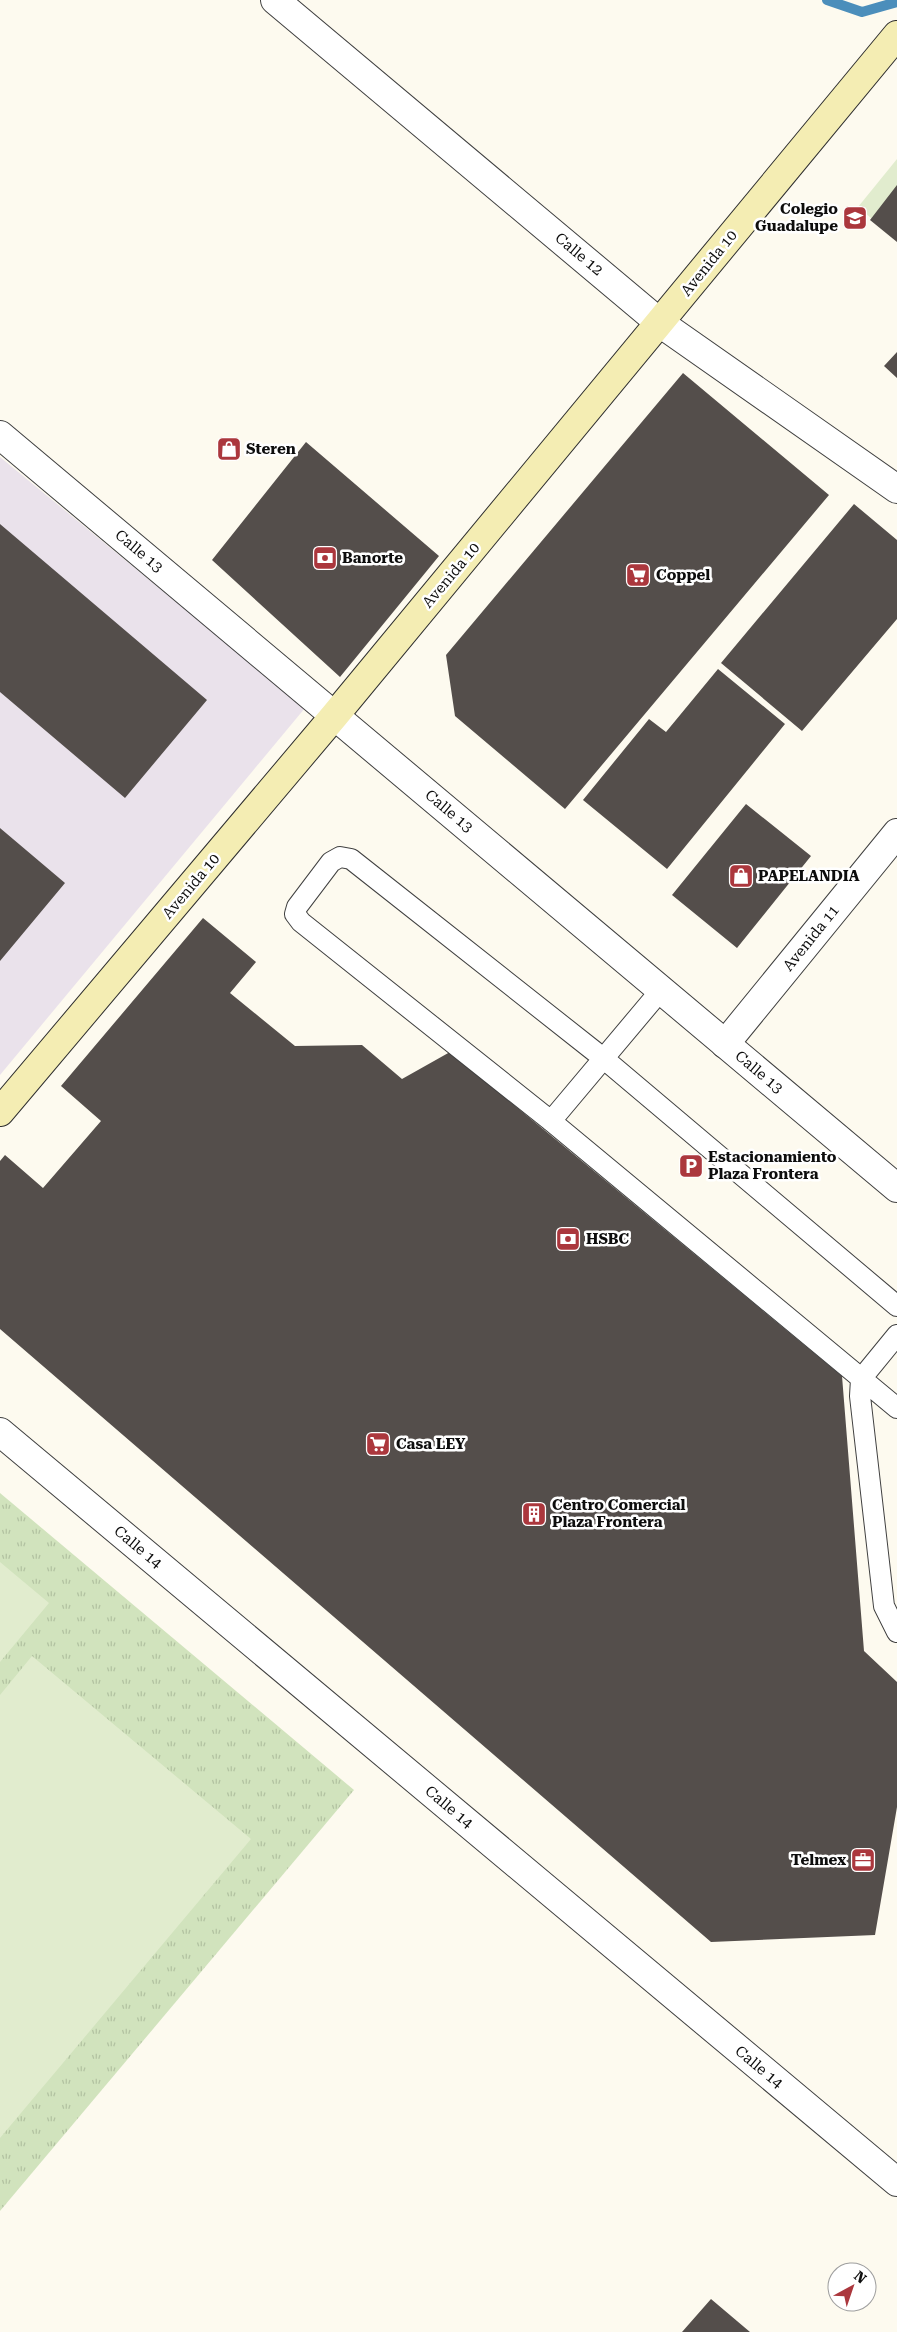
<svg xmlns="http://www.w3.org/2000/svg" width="897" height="2332" font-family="'Roboto Serif',serif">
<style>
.industrial{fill:#eae2eb}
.park{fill:url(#park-tufts)}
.pitch{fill:#e1ecce}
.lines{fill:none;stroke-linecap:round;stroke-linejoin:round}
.stream{stroke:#4b8ebb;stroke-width:10}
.building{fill:#544e4b}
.service-casing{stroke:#404040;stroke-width:22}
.minor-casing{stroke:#404040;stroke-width:30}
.tertiary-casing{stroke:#404040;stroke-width:30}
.secondary-casing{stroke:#2f2f2f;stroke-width:30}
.service{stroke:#fff;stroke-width:20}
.minor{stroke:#fff;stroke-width:28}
.tertiary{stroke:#fff;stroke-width:28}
.secondary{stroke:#f4edb3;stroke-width:28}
.labels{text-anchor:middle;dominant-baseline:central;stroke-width:5;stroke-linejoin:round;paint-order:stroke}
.poi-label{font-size:15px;font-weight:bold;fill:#0d0d0d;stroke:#fff;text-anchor:start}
.street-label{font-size:15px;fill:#0d0d0d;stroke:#fff}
</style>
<defs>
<pattern id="park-tufts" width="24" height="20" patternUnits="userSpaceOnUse" patternTransform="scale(1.25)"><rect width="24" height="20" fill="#d1e3bd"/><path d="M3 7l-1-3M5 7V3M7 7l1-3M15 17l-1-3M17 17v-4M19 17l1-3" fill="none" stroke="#b2c2a1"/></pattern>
</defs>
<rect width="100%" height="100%" fill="#fdfaef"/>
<path class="industrial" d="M0 457 305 708 0 1075Z"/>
<path class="park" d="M0 1493 354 1790 0 2211Z"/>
<path class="pitch" d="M897 159V240L858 207Z
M0 1562 49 1603 0 1662Z
M32 1656 251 1839 0 2138V1695Z"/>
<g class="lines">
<path class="stream" d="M827 0 862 12 897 2"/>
</g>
<path class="building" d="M897 185V242L870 220Z
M897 352V378L884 366Z
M683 373 829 495 565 809 455 716 446 655Z
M306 442 439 556 340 677 212 560Z
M854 504 897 540V619L802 731 721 663Z
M0 524 207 700 125 798 0 692Z
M718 669 785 724 667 869 583 800 649 719 666 732Z
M746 804 811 856 737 948 672 895Z
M0 828 65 883 0 961Z
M203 918 256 962 230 993 295 1046 362 1045 402 1079 450 1052 842 1376 864 1651 897 1682V1807L875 1935 711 1942 0 1329V1161L5 1155 43 1188 101 1121 61 1086Z
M711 2299 750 2332H682Z"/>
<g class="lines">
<defs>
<path id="service" d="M551 1121 661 990
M897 1306 603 1058 351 859 340 857 331 862 297 907 295 914 301 922 551 1121 897 1408
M897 1335 861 1379 860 1396 884 1606 897 1632"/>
<path id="minor" d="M275 0 660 323 897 489
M725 1044 897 833
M0 1432 897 2182"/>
<path id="tertiary" d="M0 435 897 1188"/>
<path id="secondary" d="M0 1112 335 715 897 35"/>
</defs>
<use href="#service" class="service-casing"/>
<use href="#minor" class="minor-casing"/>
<use href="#tertiary" class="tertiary-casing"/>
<use href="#secondary" class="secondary-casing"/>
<use href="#service" class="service"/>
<use href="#minor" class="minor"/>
<use href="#tertiary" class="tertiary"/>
<use href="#secondary" class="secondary"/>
</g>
<defs>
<symbol id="school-square" viewBox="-11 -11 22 22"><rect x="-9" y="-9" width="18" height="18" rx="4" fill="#ab373d" stroke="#fff"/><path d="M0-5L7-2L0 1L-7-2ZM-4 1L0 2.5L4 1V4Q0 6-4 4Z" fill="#fff"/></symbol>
<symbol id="shop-square" viewBox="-11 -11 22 22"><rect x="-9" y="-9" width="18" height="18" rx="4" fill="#ab373d" stroke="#fff"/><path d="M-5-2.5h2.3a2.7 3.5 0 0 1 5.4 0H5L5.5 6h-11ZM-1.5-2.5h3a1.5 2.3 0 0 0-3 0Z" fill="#fff"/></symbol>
<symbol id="bank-square" viewBox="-11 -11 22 22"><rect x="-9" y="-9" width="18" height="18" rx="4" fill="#ab373d" stroke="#fff"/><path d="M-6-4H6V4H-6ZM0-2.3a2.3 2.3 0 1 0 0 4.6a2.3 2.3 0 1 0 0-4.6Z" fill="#fff"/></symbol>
<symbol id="supermarket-square" viewBox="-11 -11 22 22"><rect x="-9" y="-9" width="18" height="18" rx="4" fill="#ab373d" stroke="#fff"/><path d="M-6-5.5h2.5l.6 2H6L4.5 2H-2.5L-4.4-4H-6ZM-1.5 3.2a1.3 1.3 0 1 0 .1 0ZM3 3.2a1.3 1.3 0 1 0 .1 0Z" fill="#fff"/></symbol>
<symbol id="parking-square" viewBox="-11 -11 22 22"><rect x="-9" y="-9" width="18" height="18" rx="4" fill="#ab373d" stroke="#fff"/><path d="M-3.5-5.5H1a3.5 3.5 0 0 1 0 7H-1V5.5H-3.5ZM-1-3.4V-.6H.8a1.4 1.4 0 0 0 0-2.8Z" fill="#fff"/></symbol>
<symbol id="building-square" viewBox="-11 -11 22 22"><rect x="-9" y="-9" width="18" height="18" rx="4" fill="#ab373d" stroke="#fff"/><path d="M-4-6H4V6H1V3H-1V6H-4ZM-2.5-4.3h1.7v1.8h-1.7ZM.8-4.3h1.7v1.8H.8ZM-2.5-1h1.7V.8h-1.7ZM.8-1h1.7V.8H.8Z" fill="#fff"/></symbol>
<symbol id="office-square" viewBox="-11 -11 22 22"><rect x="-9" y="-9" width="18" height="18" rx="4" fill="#ab373d" stroke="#fff"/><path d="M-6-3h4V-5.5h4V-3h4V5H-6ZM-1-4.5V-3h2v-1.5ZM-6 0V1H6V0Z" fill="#fff"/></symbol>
</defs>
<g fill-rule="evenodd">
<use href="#school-square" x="841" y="204" width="28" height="28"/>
<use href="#shop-square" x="215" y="435" width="28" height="28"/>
<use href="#bank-square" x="311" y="544" width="28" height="28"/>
<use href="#supermarket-square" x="624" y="561" width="28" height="28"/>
<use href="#shop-square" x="727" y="862" width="28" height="28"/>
<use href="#parking-square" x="677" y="1152" width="28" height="28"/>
<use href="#bank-square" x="554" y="1225" width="28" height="28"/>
<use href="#supermarket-square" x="364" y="1430" width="28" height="28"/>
<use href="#building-square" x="520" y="1500" width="28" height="28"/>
<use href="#office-square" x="849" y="1846" width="28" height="28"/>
</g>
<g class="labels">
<g class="poi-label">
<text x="838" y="209" text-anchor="end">Colegio<tspan x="838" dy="17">Guadalupe</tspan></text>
<text x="246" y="449">Steren</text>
<text x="342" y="558">Banorte</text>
<text x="656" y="575">Coppel</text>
<text x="758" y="876">PAPELANDIA</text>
<text x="708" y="1157">Estacionamiento<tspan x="708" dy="17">Plaza Frontera</tspan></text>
<text x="586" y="1239">HSBC</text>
<text x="396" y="1444">Casa LEY</text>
<text x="552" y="1505">Centro Comercial<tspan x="552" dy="17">Plaza Frontera</tspan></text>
<text x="846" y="1860" text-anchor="end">Telmex</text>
</g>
<g class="street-label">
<text transform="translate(579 254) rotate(40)">Calle 12</text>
<text transform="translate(709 263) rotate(-51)">Avenida 10</text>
<text transform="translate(139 551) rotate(40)">Calle 13</text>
<text transform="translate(451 575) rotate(-50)">Avenida 10</text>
<text transform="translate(449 811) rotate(40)">Calle 13</text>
<text transform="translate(191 886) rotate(-50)">Avenida 10</text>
<text transform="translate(811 938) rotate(-51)">Avenida 11</text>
<text transform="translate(759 1072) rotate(40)">Calle 13</text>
<text transform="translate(138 1547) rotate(40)">Calle 14</text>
<text transform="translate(449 1807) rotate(40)">Calle 14</text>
<text transform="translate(759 2067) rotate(40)">Calle 14</text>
</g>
</g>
<g transform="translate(852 2287) rotate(40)"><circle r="24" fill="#ffffff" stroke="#9e9e9e"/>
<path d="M0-4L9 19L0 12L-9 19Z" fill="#ab373d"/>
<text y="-8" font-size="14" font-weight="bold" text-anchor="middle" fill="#0d0d0d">N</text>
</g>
</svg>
